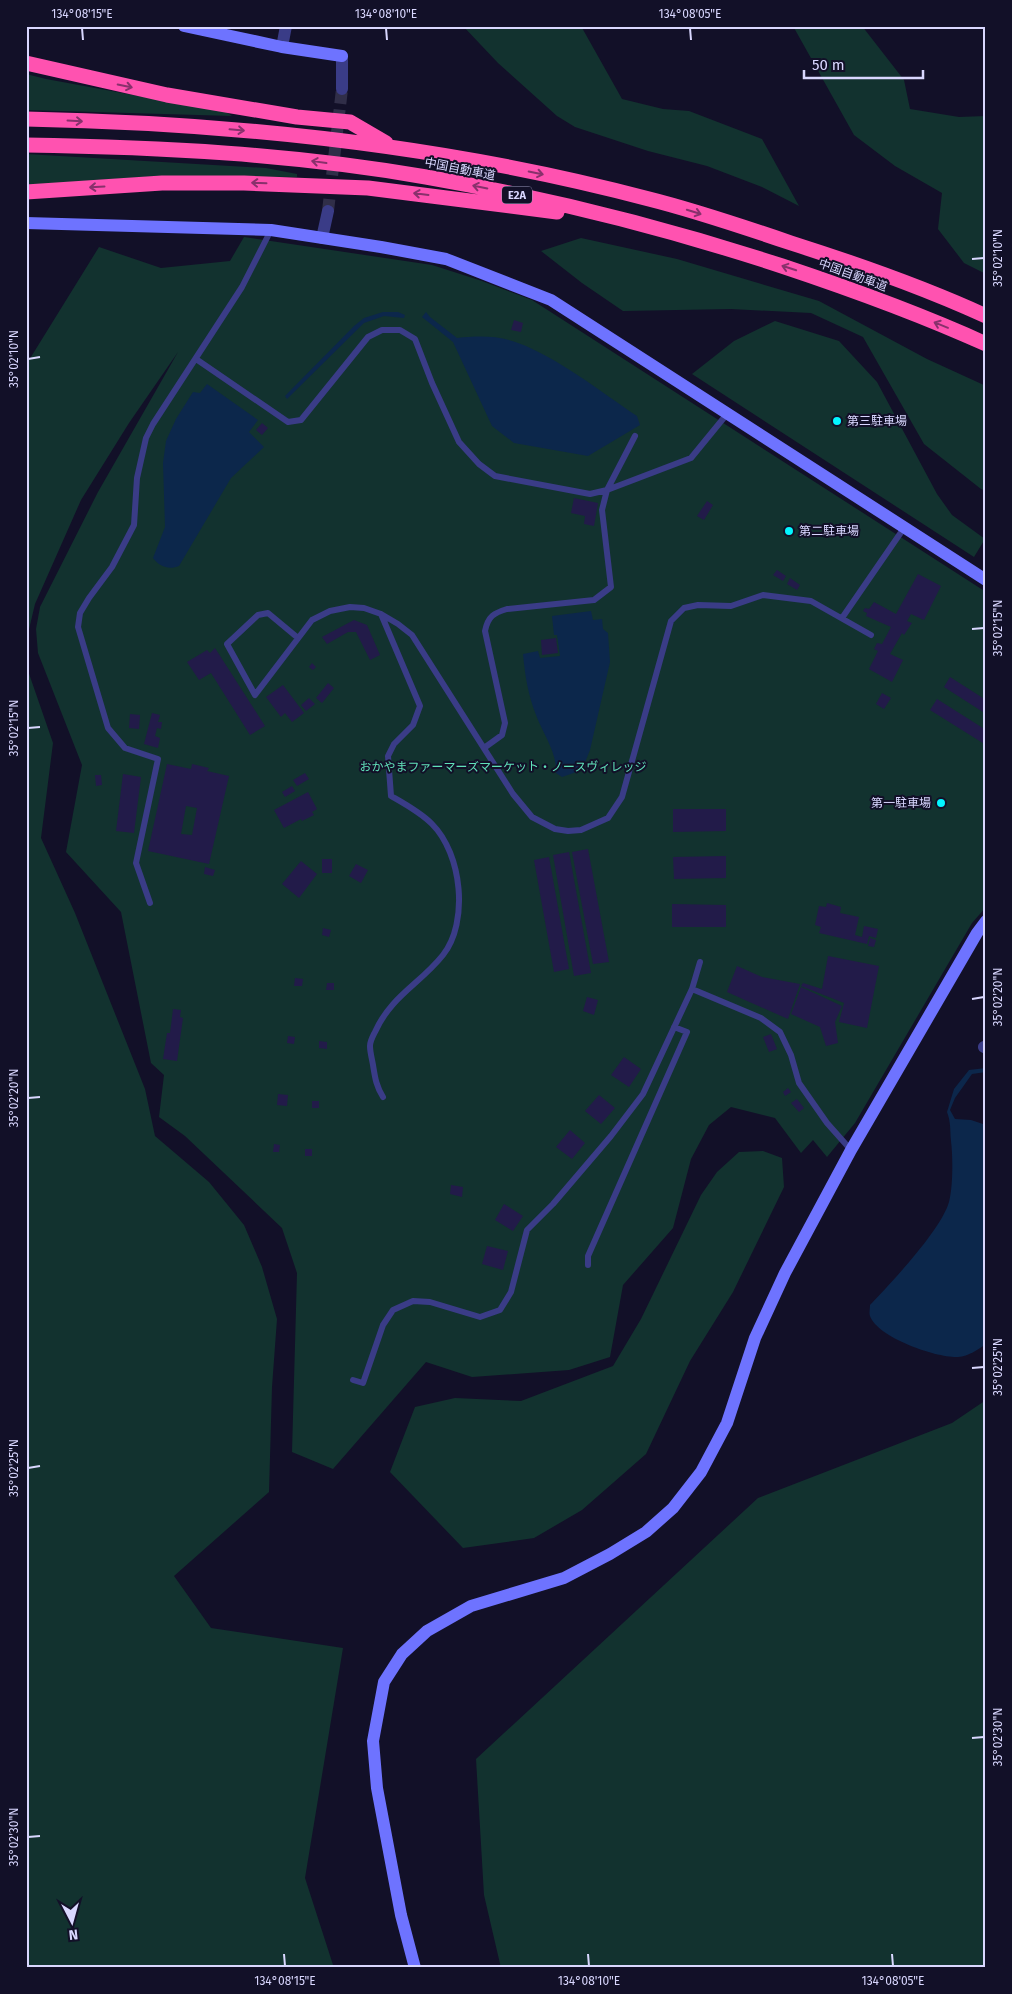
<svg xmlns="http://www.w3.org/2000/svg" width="1012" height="1994" font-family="'Fira Sans','Noto Sans JP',sans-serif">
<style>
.green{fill:#12322f}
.water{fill:#0c274b}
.building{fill:#221b49;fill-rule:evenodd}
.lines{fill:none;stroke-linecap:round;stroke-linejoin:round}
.street-tunnel{stroke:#302e48;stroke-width:12;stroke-dasharray:12 6;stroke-linecap:butt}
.lane{stroke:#3a3c87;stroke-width:6}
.street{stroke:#3a3c87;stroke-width:12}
.secondary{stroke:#6e73ff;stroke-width:12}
.highway{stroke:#ff52b0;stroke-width:15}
.oneway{stroke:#88316c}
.ticks{fill:none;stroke:#d9d7ff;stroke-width:2}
.poi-dot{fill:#03f6ff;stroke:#121028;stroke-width:2}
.labels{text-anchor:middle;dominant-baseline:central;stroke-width:4;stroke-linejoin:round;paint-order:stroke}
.shield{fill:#121028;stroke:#9d9bbe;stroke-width:1}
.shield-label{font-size:11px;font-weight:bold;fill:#d9d7ff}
.street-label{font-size:12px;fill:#d9d7ff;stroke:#121028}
.poi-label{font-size:12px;fill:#d9d7ff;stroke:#121028;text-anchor:start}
.park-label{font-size:12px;fill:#60e1b9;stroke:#121028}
.neatline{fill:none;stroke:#d9d7ff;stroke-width:2}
.ticks-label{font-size:12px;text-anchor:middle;fill:#d9d7ff}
</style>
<rect width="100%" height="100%" fill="#121028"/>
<path class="green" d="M463 26H581L622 99 663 109 689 111 762 139 799 206 762 187 707 166 648 151 575 127 557 116 498 63Z
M793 26H862L904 80 910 109 959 117 986 116V274L964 263 938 229 942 193 895 166 854 135Z
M26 74 46 79 226 112 232 116 26 110Z
M26 154 266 168 297 174V177L159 176 26 185Z
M244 237 432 265 482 281 532 300 986 592V907L972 923 855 1123 827 1157 813 1140 801 1153 775 1118 731 1107 709 1125 691 1159 673 1228 623 1285 610 1357 569 1370 472 1377 426 1362 333 1469 292 1452 297 1273 282 1228 185 1136 159 1117 164 1075 151 1063 121 912 66 852 82 765 38 653 36 629 40 607 98 492 178 352 129 423 81 500 35 604 26 642V365L99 247 161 268 230 261Z
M581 238 677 259 819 301 927 359 986 386V491L981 489 924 444 863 337 811 313 731 309 623 311 582 283 541 251Z
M775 321 839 341 877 382 937 494 952 515 985 539 974 557 692 374 734 341Z
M26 665 53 743 41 838 75 913 145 1089 155 1136 209 1182 244 1225 262 1267 277 1319 272 1387 269 1492 174 1576 211 1628 343 1648 305 1878 334 1968H26Z
M763 1151 782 1158 784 1187 733 1292 690 1361 646 1454 582 1510 534 1538 463 1548 390 1472 415 1407 455 1398 521 1401 613 1366 641 1319 701 1195 717 1172 739 1152Z
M986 1400V1968H501L484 1895 476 1759 758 1498 952 1423Z"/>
<path class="water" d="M383 312H398L405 315 404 318 384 316 364 323 287 399 285 396 354 326 364 318Z
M426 312 430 317 457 338C477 336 498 335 518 343 557 357 601 392 637 416L640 425 588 456 514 443 492 426 453 342 422 317Z
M207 384 258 420 249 432 264 447 231 478 179 566C169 570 160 567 153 558L165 527 163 463 166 441 176 419 193 392 200 393Z
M591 611 593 620 602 619 603 629 608 633 610 662 590 750 582 770 562 777 556 773C557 752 543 734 536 715 528 694 525 676 523 654L538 651 540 658 560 656 557 635H554L552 616Z
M986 1068V1072L972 1074 955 1098 950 1110 955 1119 971 1120 986 1125V1344C977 1350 969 1356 958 1357 937 1358 878 1338 870 1316 869 1314 870 1308 870 1305 891 1283 941 1230 949 1202 953 1187 953 1157 951 1141 950 1131 951 1122 947 1112L954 1089 969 1070Z"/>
<path class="building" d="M514 320 523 323 521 332 511 330Z
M262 423 268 428 262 435 256 430Z
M574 498 598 503 594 526 584 524 585 516 571 513Z
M707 501 713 505 704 520 697 516Z
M777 570 786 576 783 581 773 575Z
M918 574 941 586 924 620 911 614 907 621 912 623 904 635 902 633 890 654 903 660 892 682 869 669 878 651 874 649 877 643 882 644 891 627 866 616 867 613 863 611 865 608 869 609 874 602 896 614Z
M790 578 800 585 797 590 787 584Z
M354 620 367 625 380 655 370 660 356 632H348L327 644 322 637Z
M556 638 558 653 542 655 541 640Z
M215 648 265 726 250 735 211 673 199 680 187 662 207 650 210 653Z
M312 663 316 667 313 670 309 667Z
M950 677 986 700V714L944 687Z
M328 683 334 688 322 703 316 698Z
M283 685 304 713 292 722 285 713 281 717 266 697Z
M882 693 891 698 884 709 876 704Z
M309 698 315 704 306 711 301 705Z
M937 699 986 730V745L930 710Z
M152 713 160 715 158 722H162L161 729 157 728 155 736 160 738 158 748 144 744Z
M130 714 140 715 139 729 129 728Z
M167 764 191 769 192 764 209 768 207 771 229 776 209 864 148 851ZM186 806 197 808 192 835 181 834Z
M305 773 309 779 297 786 293 780Z
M123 774 141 777 134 833 116 831Z
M95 775H101L102 785 96 786Z
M292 786 295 791 285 797 282 792Z
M308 792 317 809 312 812 314 815 302 821 301 819 284 828 274 810Z
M673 809H726V831L673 832Z
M588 849 609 962 593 964 572 852Z
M569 852 591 973 574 976 553 855Z
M726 856V878L674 879 673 857Z
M549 857 569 969 554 972 534 860Z
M322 859H332V873H322Z
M301 861 317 874 299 898 282 884Z
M356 864 368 870 361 883 349 876Z
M205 867 215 870 213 876 204 874Z
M827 903 841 907 840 913 859 917 855 935 862 937 864 926 878 929 876 938 869 936 867 944 819 933 821 927 815 925 819 906 826 907Z
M672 904 726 905V927H672Z
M323 928 331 930 329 937 322 935Z
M870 938 876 940 874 947 868 946Z
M828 956 879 966 867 1028 839 1022 844 1003 801 986 803 983 822 989Z
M737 966 762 977 800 984 788 1019 727 992Z
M295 978 303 979 302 986H294Z
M327 983H334V990H326Z
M801 987 842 1006 835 1022 838 1043 826 1046 820 1027 791 1014Z
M587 997 598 1000 594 1015 583 1011Z
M173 1009 181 1010 180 1017 183 1018 177 1061 163 1059 167 1033H170Z
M771 1034 777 1049 769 1052 763 1037Z
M288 1036 295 1037 294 1044 287 1043Z
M319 1041 327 1042V1049L319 1048Z
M624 1057 641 1069 629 1087 611 1075Z
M788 1088 791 1092 785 1096 783 1092Z
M278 1094 288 1095 287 1106 277 1105Z
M599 1095 615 1108 601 1124 585 1111Z
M797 1099 804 1108 799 1112 791 1103Z
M312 1101H319V1108H312Z
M570 1130 585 1143 572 1159 556 1147Z
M274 1144 280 1145 279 1152H273Z
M305 1149H312V1156H305Z
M451 1185 463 1187 462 1197 450 1194Z
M504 1204 523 1216 513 1231 495 1220Z
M487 1246 508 1251 503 1270 482 1264Z"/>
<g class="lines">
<path class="street-tunnel" d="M328 211 342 89"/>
<path class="lane" d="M196 359 288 422 301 420 368 337 382 330H400L415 339 432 383 459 442 479 464 495 476 590 494 607 490 691 458 727 414
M381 614 420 706 413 725 394 744 388 756 391 796C405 804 420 812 432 824 462 854 469 922 443 955 420 984 391 996 375 1032 373 1036 370 1041 370 1046 370 1052 372 1059 373 1065 375 1077 376 1086 383 1097
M842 618 904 528
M298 638 268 613 258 615 227 644 255 695 312 620 330 611 350 607 364 608 381 614 398 624 412 635 513 794 532 817 555 829 568 831 581 830 608 818 622 797 671 621 684 608 698 605 731 606 763 595 811 601 871 635
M484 748 502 735 505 723 485 631C488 616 494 613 507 609L594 600 611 587 602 510 607 490 635 436
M150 903 136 863 158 759 125 748 108 728 78 627 80 613 89 598 112 567 134 525 137 478 146 438 153 424 242 287 271 230
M692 989 761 1018 780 1032 791 1055 799 1083 827 1123 851 1150
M588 1265V1256L687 1032 674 1027
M353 1380 363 1383 383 1325 393 1310 413 1301 430 1302 480 1317 500 1310 511 1292 527 1230 553 1204 611 1136 643 1094 692 989 700 962"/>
<path class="street" d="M282 47 286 26
M342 56V89
M322 238 328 211
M984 1047 986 1048"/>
<path class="secondary" d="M184 26 282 47 342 56
M26 223 271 230 381 247 446 259 551 300 986 580
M415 1968 401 1915 377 1788 373 1741 384 1682 402 1654 427 1631 471 1606 564 1578 610 1554 646 1532 673 1508 701 1472 727 1423 755 1338 785 1273 851 1150 977 933 986 921"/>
<path class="highway" d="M26 63 167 95 297 117 350 122 386 143
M26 119C233 123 449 146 649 199 697 211 744 227 791 243 857 264 923 287 986 316
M26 145C160 147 295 154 426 177 547 198 666 228 782 266 851 289 920 314 986 344
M26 192 162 183H244L368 188 557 212"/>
</g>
<defs><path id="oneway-shaft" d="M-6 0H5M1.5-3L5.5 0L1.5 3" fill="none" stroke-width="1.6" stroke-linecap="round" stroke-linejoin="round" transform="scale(1.25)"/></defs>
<g class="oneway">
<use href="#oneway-shaft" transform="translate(125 86) rotate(12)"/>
<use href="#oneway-shaft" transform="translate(75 121) rotate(3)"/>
<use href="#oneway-shaft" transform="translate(237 130) rotate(5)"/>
<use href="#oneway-shaft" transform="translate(319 162) rotate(-172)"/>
<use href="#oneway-shaft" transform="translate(536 173) rotate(12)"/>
<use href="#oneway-shaft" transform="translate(259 183) rotate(-178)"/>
<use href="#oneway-shaft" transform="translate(97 187) rotate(177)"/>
<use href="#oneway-shaft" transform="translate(480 187) rotate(-169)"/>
<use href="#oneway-shaft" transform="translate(421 194) rotate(-173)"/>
<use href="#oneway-shaft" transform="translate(694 212) rotate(17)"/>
<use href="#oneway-shaft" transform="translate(789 268) rotate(-162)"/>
<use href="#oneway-shaft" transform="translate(941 325) rotate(-158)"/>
</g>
<path class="ticks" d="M82 28 83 40M386 28 387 40M690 28 691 40M972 259 984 258M28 359 40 357M972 629 984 628M28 728 40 727M972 999 984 997M28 1098 40 1097M972 1368 984 1367M28 1468 40 1466M972 1738 984 1737M28 1837 40 1836M284 1954 285 1966M588 1954 589 1966M892 1954 893 1966"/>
<g class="poi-dot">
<circle cx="837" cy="421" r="5"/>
<circle cx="789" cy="531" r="5"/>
<circle cx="941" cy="803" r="5"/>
</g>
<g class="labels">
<rect class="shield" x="502" y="186.5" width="30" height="17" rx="4"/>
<g class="shield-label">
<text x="517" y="195">E2A</text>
</g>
<g class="street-label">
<text transform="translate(460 169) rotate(11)">中国自動車道</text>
<text transform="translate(853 275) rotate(20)">中国自動車道</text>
</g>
<g class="poi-label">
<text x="847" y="421">第三駐車場</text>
<text x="799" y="531">第二駐車場</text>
<text x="931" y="803" text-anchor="end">第一駐車場</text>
</g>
<g class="park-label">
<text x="503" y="767">おかやまファーマーズマーケット・ノースヴィレッジ</text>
</g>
</g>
<rect width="1012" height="1994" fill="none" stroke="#121028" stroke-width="55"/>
<g transform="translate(72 1922) rotate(174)" stroke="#121028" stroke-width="4" paint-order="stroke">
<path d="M0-4L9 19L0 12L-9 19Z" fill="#d9d7ff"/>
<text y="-8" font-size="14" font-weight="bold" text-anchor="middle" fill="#d9d7ff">N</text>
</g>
<path d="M804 70v8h119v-8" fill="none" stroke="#d9d7ff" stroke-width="2.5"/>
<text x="812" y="70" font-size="15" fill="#d9d7ff" stroke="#121028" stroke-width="4" paint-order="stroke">50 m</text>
<rect x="28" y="28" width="956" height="1938" class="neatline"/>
<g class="ticks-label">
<text x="82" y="18">134°08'15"E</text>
<text x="386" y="18">134°08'10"E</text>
<text x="690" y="18">134°08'05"E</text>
<text transform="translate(998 258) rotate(-90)" y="4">35°02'10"N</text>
<text transform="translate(14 359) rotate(-90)" y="4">35°02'10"N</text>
<text transform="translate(998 628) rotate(-90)" y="4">35°02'15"N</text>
<text transform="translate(14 728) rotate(-90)" y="4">35°02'15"N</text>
<text transform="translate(998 997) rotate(-90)" y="4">35°02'20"N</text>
<text transform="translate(14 1098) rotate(-90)" y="4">35°02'20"N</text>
<text transform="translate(998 1367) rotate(-90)" y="4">35°02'25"N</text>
<text transform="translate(14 1468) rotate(-90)" y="4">35°02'25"N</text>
<text transform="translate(998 1737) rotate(-90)" y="4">35°02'30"N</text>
<text transform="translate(14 1837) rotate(-90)" y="4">35°02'30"N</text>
<text x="285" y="1985">134°08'15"E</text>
<text x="589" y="1985">134°08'10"E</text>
<text x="893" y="1985">134°08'05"E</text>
</g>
</svg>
